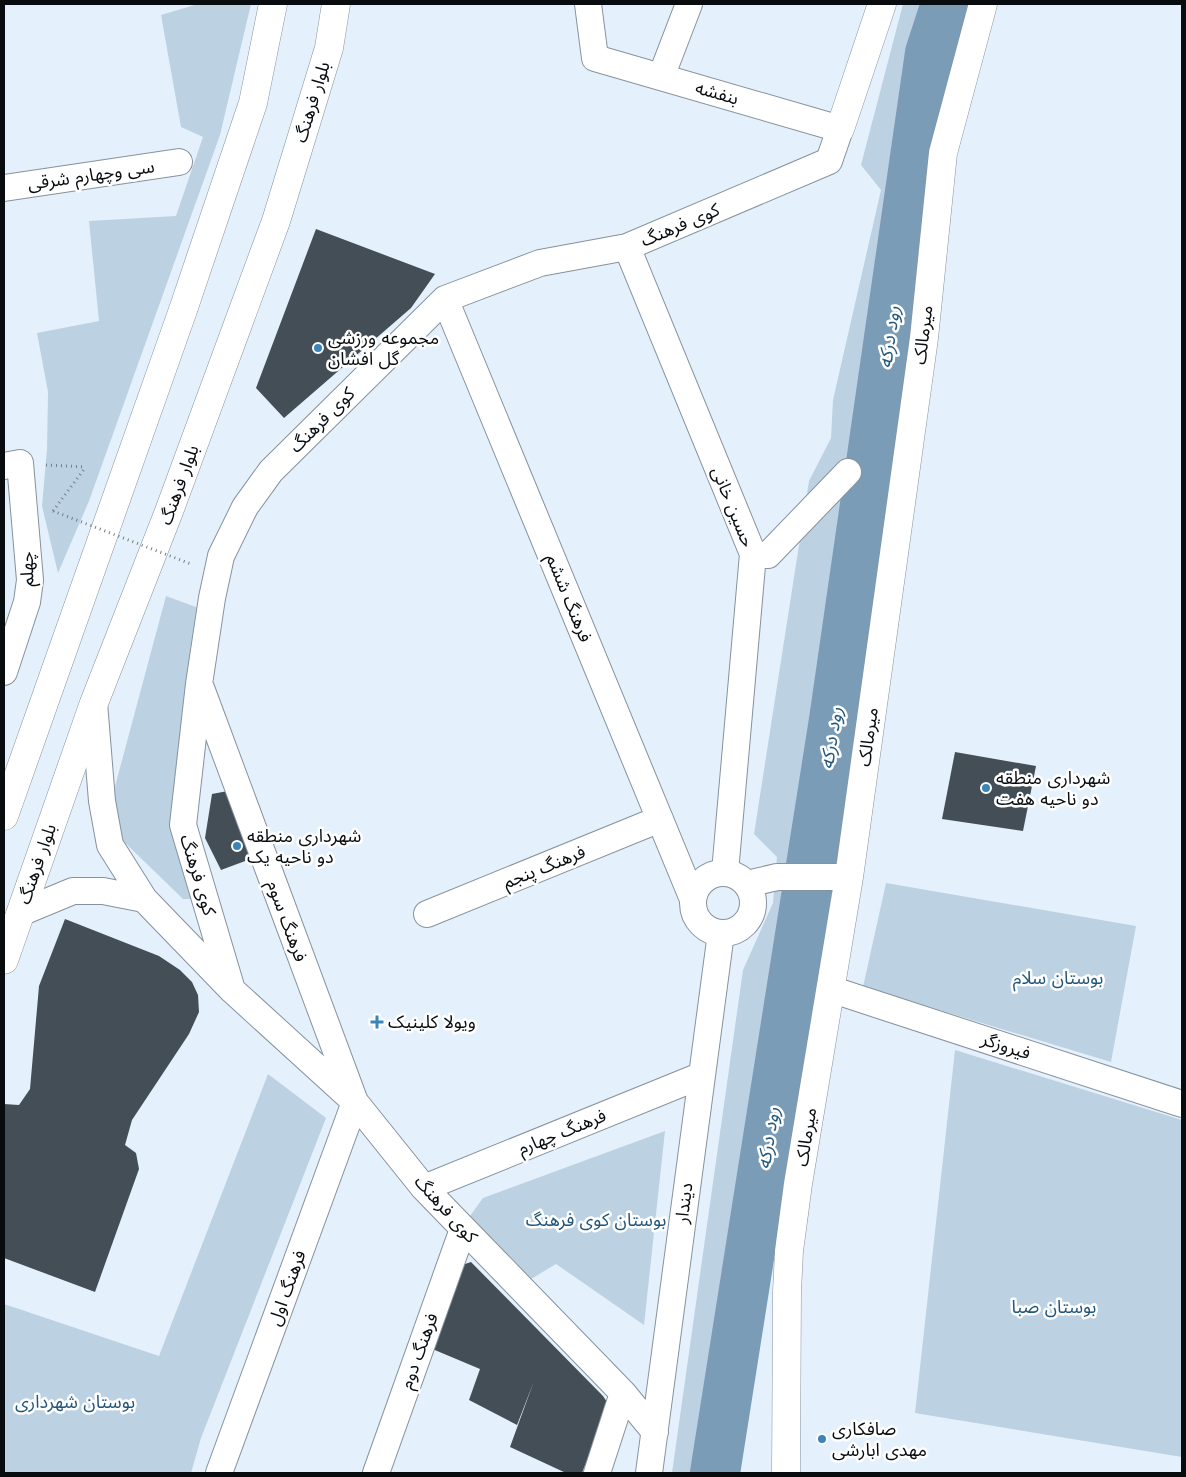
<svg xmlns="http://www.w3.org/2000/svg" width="1186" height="1477" font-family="Jost,'Noto Sans Arabic',sans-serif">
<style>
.green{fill:#bcd1e2}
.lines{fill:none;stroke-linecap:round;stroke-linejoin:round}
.river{stroke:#7b9cb6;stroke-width:50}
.building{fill:#444e57}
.minor-casing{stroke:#86929c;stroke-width:28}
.tertiary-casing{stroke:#86929c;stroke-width:29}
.secondary-casing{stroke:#86929c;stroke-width:29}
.path{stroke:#757e85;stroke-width:3;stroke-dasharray:1 4;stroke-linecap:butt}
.minor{stroke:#fff;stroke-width:26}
.tertiary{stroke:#fff;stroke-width:28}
.secondary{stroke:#fff;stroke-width:28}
.path-bridge{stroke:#757e85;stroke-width:3;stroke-dasharray:1 4;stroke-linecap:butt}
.poi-dot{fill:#3b84b8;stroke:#fff;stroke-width:2}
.labels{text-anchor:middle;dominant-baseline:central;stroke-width:5;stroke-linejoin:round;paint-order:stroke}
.street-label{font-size:18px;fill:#080c0f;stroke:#fff}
.poi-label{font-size:18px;fill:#080c0f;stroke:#fff;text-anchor:start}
.park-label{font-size:18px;fill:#21557a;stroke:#fff}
.water-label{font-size:19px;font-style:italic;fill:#24587e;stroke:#fff}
</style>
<rect width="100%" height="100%" fill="#e4f1fc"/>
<path class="green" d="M198 4H251L220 135 89 501 58 573 42 506 47 449 48 392 37 333 99 321 89 221 176 216 203 137 181 127 161 15Z
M903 4H930C883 281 834 559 793 837 762 1049 737 1262 703 1473H672L743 970 773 903 777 857 754 834 809 481 831 438 833 400 881 190 861 165Z
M166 596 204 610 194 899H183L116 834 113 794Z
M886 883 1136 926 1111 1062 863 987Z
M955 1050 1182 1120V1457L915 1413Z
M268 1074 326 1118 201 1438 191 1473H4V1304L159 1356Z
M665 1131 644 1325 556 1264 531 1279 470 1216 483 1198Z"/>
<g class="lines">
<path class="river" d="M715 1473 834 720 930 53 946 4"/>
</g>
<path class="building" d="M316 229 435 274 411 308 284 418 256 388Z
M955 752 1036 766 1023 831 942 819Z
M233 790 261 855 221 870 205 838 212 794Z
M65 919 159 956 180 970 192 982 198 995 199 1012 189 1034 132 1120 125 1145 136 1153 139 1169 95 1292 4 1258V1104L19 1105 30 1089 39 986Z
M471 1262 603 1396 609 1405 582 1473H566L510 1447 534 1381 517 1425 469 1400 480 1369 430 1348 459 1266Z"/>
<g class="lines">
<defs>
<path id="minor" d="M661 77 689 4
M4 188 179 162
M627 247 753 554 725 872
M445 299 692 897
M4 466 20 463 30 580 27 602 4 672
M753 554 768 555 848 472
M201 688 355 1102 219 1473
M94 703 102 801 110 845 144 899 232 990 355 1102 424 1188 623 1393 655 1432
M693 903a30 30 0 1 1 60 0a30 30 0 1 1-60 0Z
M747 884 777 877H849
M20 913 73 891H103L144 899
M427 914 660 819
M830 989 1182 1104
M232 990 183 825 199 684 212 598 221 556 245 507 271 471 445 299 540 263 627 247 829 161 840 129 595 58 588 4
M424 1188 700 1076
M376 1473 463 1229
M597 1473 623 1393
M649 1473 721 933"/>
<path id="tertiary" d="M840 129 882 4
M786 1473 787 1292 789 1251 798 1184 849 877 924 338 943 153 983 4"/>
<path id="secondary" d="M4 816 183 310 253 103 273 4
M4 960 94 703 168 514 276 221 329 48 336 4"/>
</defs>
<use href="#minor" class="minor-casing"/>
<use href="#tertiary" class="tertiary-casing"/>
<use href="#secondary" class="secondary-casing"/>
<path class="path" d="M46 465 85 467
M53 511 85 468"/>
<use href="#minor" class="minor"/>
<use href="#tertiary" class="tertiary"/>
<use href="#secondary" class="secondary"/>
<path class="path-bridge" d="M53 511 191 564"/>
</g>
<g class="poi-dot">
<circle cx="318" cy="348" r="5"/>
<circle cx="986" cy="788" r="5"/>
<circle cx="237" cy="846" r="5"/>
<path d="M374.5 1014.5h5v5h5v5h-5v5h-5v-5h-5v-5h5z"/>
<circle cx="822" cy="1439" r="5"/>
</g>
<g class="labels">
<g class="street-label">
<text transform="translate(717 93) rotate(16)">بنفشه</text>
<text transform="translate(312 102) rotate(-73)">بلوار فرهنگ</text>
<text transform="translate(91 175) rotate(-8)">سی وچهارم شرقی</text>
<text transform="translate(680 225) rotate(-23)">کوی فرهنگ</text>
<text transform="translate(923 335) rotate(-83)">میرمالک</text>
<text transform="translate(322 420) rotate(-45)">کوی فرهنگ</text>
<text transform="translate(179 485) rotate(-70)">بلوار فرهنگ</text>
<text transform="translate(733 507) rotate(68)">حسین خانی</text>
<text transform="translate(27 569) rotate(-91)">چهلم</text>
<text transform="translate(569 598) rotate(68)">فرهنگ ششم</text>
<text transform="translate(868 737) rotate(-82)">میرمالک</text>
<text transform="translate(37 864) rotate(-71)">بلوار فرهنگ</text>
<text transform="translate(544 867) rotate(-22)">فرهنگ پنجم</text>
<text transform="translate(198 875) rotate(73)">کوی فرهنگ</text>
<text transform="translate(287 921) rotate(70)">فرهنگ سوم</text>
<text transform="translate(1006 1046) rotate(18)">فیروزگر</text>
<text transform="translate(562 1132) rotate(-22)">فرهنگ چهارم</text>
<text transform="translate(806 1137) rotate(-81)">میرمالک</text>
<text transform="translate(684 1203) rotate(-83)">دیندار</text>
<text transform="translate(446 1209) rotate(48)">کوی فرهنگ</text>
<text transform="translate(287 1288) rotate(-70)">فرهنگ اول</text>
<text transform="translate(419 1351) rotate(-70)">فرهنگ دوم</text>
</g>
<g class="poi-label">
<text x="328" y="338">مجموعه ورزشی<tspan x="328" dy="21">گل افشان</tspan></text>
<text x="996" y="778">شهرداری منطقه<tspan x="996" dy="21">دو ناحیه هفت</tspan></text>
<text x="247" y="836">شهرداری منطقه<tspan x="247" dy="21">دو ناحیه یک</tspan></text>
<text x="388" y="1022">ویولا کلینیک</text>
<text x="832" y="1429">صافکاری<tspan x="832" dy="21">مهدی ابارشی</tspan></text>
</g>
<g class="park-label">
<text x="1058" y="978">بوستان سلام</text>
<text x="596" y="1220">بوستان کوی فرهنگ</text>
<text x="1054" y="1307">بوستان صبا</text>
<text x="75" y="1402">بوستان شهرداری</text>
</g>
<g class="water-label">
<text transform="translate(889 337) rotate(-82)">رود درکه</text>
<text transform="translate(831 738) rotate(-81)">رود درکه</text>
<text transform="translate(768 1138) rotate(-81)">رود درکه</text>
</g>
</g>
<rect width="1186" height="1477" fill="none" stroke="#080c0f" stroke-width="10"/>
</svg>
